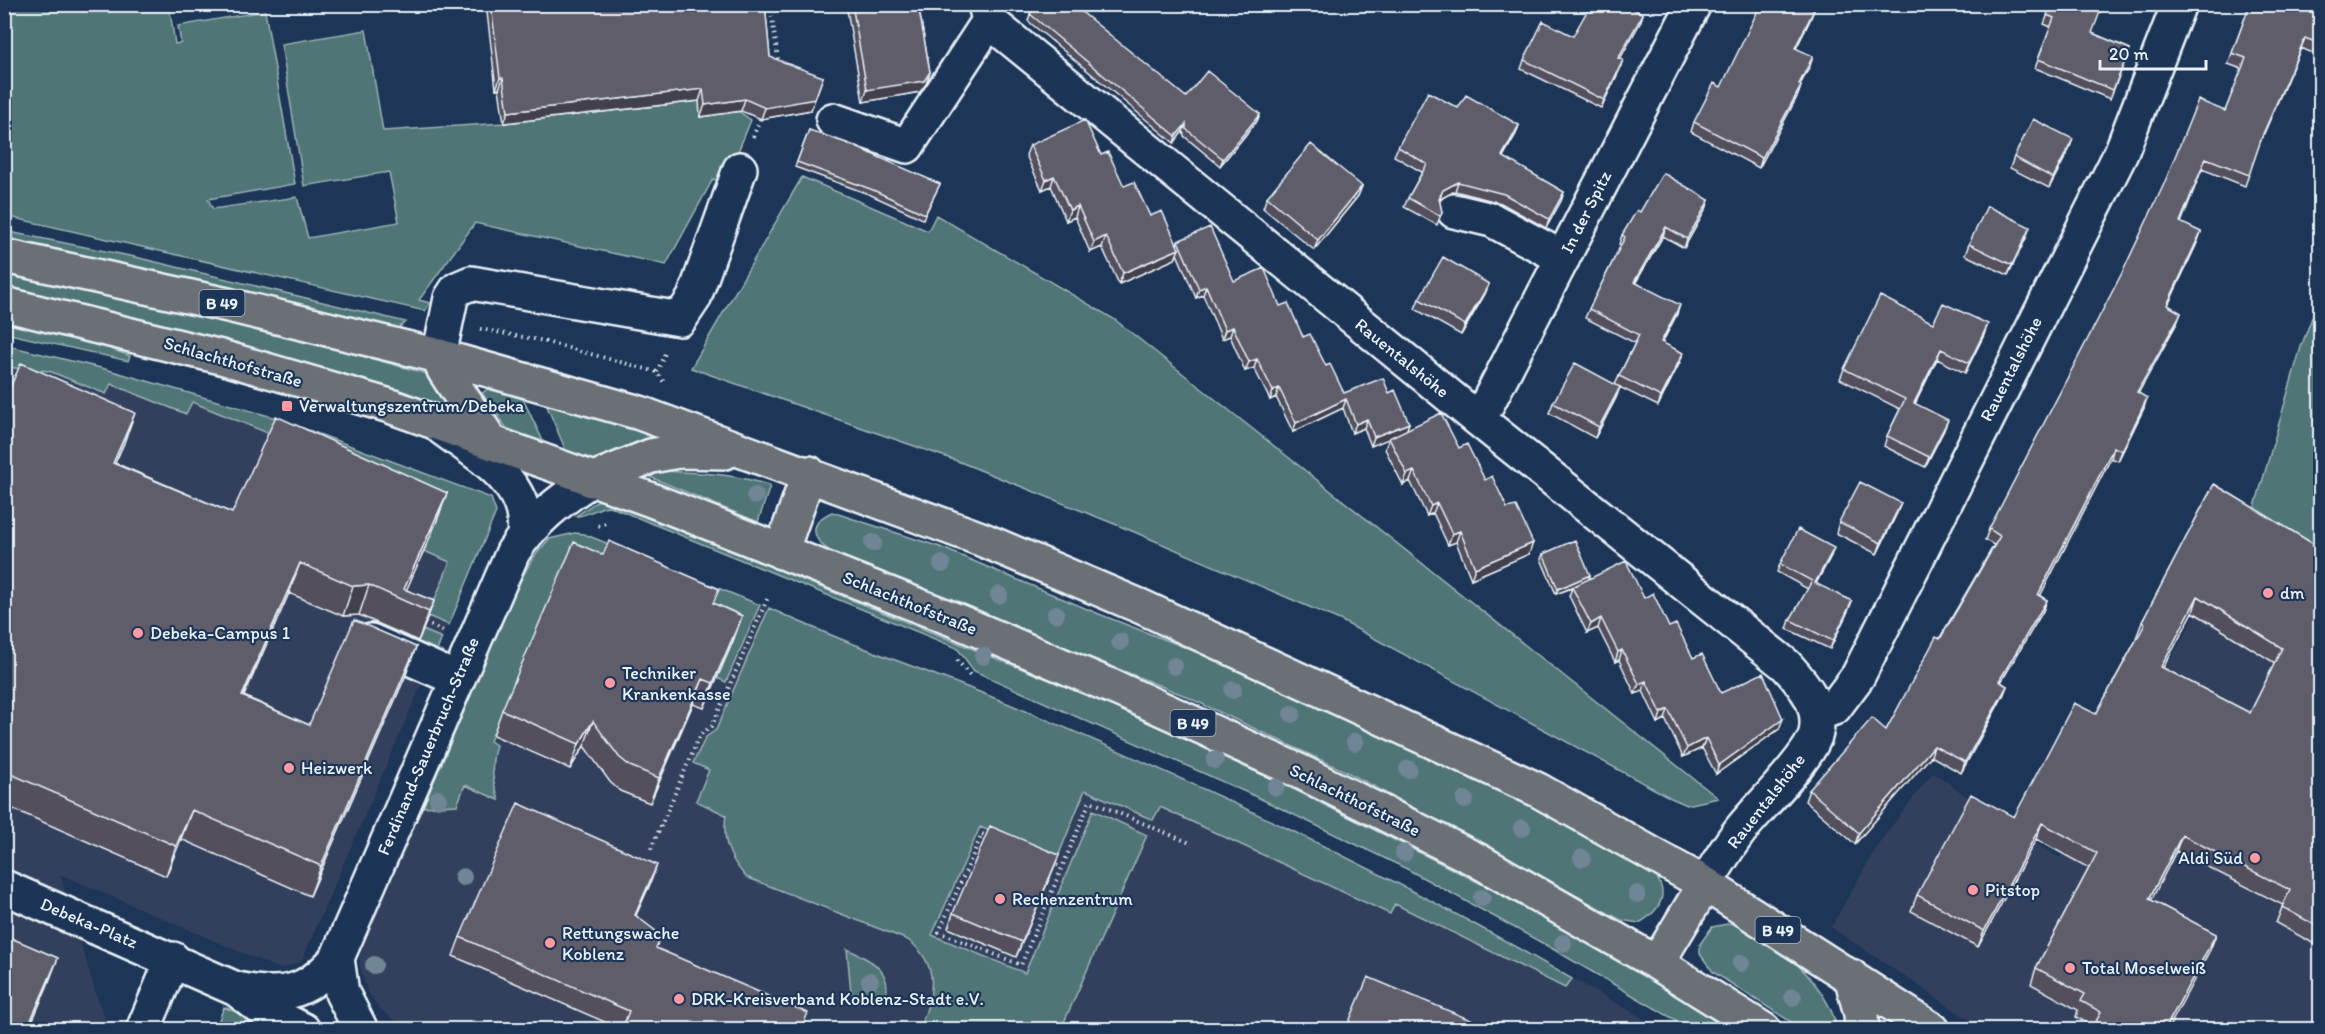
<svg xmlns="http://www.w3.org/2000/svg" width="2325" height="1034" font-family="Itim,sans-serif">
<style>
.built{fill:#31415d}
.green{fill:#507576;stroke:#9cb3b7;stroke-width:1.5}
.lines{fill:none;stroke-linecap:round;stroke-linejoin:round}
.minor-casing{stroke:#e8f1f8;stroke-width:38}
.major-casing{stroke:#e8f1f8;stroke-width:38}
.path{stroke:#e8f1f8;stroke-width:4;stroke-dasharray:1.5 4.5;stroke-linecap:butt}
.minor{stroke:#1d3557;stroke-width:33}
.major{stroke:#6b6f75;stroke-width:33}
.tree{fill:#708596}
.wall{fill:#53505c;stroke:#e8f1f8;stroke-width:1.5;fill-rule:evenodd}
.shaded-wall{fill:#43414b;stroke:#e8f1f8;stroke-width:1.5}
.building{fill:#605d6b;stroke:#e8f1f8;stroke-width:1.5;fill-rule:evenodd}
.poi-dot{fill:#ff9aa2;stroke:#1d3557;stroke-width:2}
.labels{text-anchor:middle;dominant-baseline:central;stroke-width:4.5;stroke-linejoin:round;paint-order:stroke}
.shield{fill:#1d3557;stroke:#abb9c8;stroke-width:1.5}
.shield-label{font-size:16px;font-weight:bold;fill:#e8f1f8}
.street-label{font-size:18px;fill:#e8f1f8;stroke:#1d3557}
.poi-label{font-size:18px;fill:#e8f1f8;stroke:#1d3557;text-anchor:start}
</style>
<rect width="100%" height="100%" fill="#1d3557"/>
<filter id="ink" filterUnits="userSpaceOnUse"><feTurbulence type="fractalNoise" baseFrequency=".0167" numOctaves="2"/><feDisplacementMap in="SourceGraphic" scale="12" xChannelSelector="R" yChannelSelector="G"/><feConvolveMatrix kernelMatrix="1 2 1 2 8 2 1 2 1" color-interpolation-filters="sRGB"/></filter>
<g filter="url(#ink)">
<path class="built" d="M5 345 105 369 198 395 491 498 496 512 301 962 280 969 60 874 99 1004 110 1029 5 1030Z
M2254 510 2320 550V1029H1983L1831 927 1879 843 1933 772 2010 828 2060 858Z
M575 533 584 534 1009 704 1116 750 1415 893 1492 933 1662 1029 418 1030 391 1018 380 1009 367 991 359 963 361 951 518 585 533 558 549 539Z"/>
<path class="green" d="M5 5H169L175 44 181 43 178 26 265 11 295 184 208 199 213 209 297 197 308 238 399 222 389 172 304 186 281 44 366 30 383 131 504 123 699 101 738 111 751 120 725 183 713 179 666 265 475 223 419 300 430 303 425 311 5 216Z
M802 177 928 231 936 215 1114 319 1718 798 1687 805 1671 798 1342 621 1132 531 960 462 691 368Z
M4 231 135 257 406 322 394 331 128 266 5 242Z
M5 271 290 336 435 376 455 412 5 289Z
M2320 296V550L2254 510 2301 347Z
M4 322 87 340 130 356 128 361 5 333Z
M4 345 105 369 276 418 491 498 496 512 449 625 428 616 450 562 424 551 436 523 270 434 192 402 186 414 111 384 106 394 49 371 5 367Z
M488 389 523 399 544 443 510 433 482 393Z
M546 404 657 437 659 444 596 463 566 451Z
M662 471C699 473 736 473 770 486L758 522 650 477Z
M599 500H605L1106 703 1297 791 1565 926 1737 1029H1691L1544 944 1407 869 1259 798 974 671 957 648 609 506C597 507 586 517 576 516Z
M832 512 940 547 1099 614 1341 708 1645 865C1670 886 1667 907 1639 923L1621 920 1347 772 1183 695 835 554C813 542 805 524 832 512Z
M575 533 584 534 760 605 726 682 717 678 733 641 541 623 490 741 496 745C490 766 492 780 499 800L465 785 457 805 423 807 518 585 533 558 549 539Z
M769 608C847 645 930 671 1009 704 1201 784 1392 874 1572 979L1565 988 1395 904 1390 914 1160 807 1153 820 1085 790 1057 859 980 827 932 935 1025 973 1093 810 1147 835 1061 1029H919C934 996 941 965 908 940L746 877C729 858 722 841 726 815L696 801 709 770 693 763 706 737 716 730Z
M423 630 442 638 434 658 416 646Z
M1732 923C1775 936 1828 985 1837 1029H1802L1713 972 1700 954V944L1712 927Z
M847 949C869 959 892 969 886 996L857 1003 851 993Z
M224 1007 266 1025 264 1029 215 1030Z"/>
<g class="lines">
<defs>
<path id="minor" d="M985 4 989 21 1479 420 1786 665C1803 684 1822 704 1816 733 1811 756 1760 806 1743 827 1729 844 1717 865 1705 884
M833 120 907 146 989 21
M1454 211 1492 220 1563 258
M439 356 451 298 457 289 471 283 680 319 694 298 740 169
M1479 420 1694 4
M442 428C478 455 531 483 524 536
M371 641 457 679
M1817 714 1834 708 1858 676 2121 153 2179 4
M4 887 236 989 262 1009 303 1030
M337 958 342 993 361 1030
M236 989C281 998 306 995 337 958L513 552C534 520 560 500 591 480
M143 1030 173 959"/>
<path id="major" d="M4 256 228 305 439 356 640 413 981 539 1142 607 1538 790 1705 884 1933 1030
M4 304 221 357 390 406 649 499 955 620 1127 693 1301 772 1477 860 1657 963 1764 1030
M439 356 444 370 491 442
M591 480 651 456 678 451 725 452
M781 552 809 473
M1657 963 1705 884
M1851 976 1861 1014 1862 1030"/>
</defs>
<use href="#minor" class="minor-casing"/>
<use href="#major" class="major-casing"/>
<path class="path" d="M770 4 779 65
M753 137 762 114
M480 329 539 340 657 372 665 384
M657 372 666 351
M598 526 608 522
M425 623 443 631
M957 660 972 678
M989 837 982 834 939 932 1021 965 1090 801 1190 843
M651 849 700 735 712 726 769 595
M1051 863 1062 867"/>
<use href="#minor" class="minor"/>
<use href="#major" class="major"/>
</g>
<g class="tree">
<circle cx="755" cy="496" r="9"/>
<circle cx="873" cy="543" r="9"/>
<circle cx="942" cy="564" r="9"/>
<circle cx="999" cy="595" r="9"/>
<circle cx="1056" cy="614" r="9"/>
<circle cx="1120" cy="642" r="9"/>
<circle cx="983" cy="656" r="9"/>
<circle cx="1174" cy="666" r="9"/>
<circle cx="1233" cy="690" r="9"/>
<circle cx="1292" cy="714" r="9"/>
<circle cx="1355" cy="742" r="9"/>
<circle cx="1215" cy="760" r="9"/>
<circle cx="1408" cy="769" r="9"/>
<circle cx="1276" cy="787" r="9"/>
<circle cx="438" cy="799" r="9"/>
<circle cx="1465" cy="800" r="9"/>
<circle cx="1522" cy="828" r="9"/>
<circle cx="1404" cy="853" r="9"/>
<circle cx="1582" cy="858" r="9"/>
<circle cx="463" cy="877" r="9"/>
<circle cx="1637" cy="894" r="9"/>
<circle cx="1482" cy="898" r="9"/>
<circle cx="1563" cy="943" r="9"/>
<circle cx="1741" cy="963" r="9"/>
<circle cx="374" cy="965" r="9"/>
<circle cx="870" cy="981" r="9"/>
<circle cx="1793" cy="997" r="9"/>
</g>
<path class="wall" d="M486 4H765L770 57 811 110 761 119 741 111 700 117 699 101 504 123 499 89H496Z
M846 4H918L930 72 926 84 920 92 863 102Z
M2052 4 2092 33 2130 49 2110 99 2035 68 2051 27 2044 24Z
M2250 4H2320V56L2301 48 2260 142 2245 186 2202 169 2181 223 2201 232 2197 243 2168 305 2181 313 2177 323 2138 393 2144 408 2118 461 2111 458 2040 596 2047 600 2043 611 2001 682 2007 686 2003 696 1961 773 1931 756 1855 844 1805 801 1809 790 1886 730 1994 545 1985 540 1989 529 2225 111 2242 69 2228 64Z
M1814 10 1810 20 1796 48 1810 66 1800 85 1801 86 1798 95 1759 168 1691 132 1694 122 1721 87Z
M1030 14 1186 97 1260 114 1257 121 1220 166 1184 136 1183 131 1174 143 1028 21Z
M1643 14 1640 23 1620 59V69L1601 108 1521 69 1524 60 1573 36Z
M1458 108 1519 125 1516 134 1503 157 1564 192 1561 201 1546 228 1501 203 1455 191 1440 199 1439 200 1442 212 1437 225 1404 207 1408 198 1422 172 1394 156 1398 147Z
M809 130 940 184 923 219 871 195 795 167Z
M1030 145 1101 155 1124 186 1150 216 1177 245 1178 241 1234 281 1280 306 1326 366 1344 393H1389L1409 423 1406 430 1459 448 1485 480 1529 554 1471 579 1456 542 1448 545 1433 513 1427 516 1410 481 1403 485 1385 449 1389 438 1371 446 1364 428 1352 433 1343 408 1293 432 1276 397 1270 400 1254 368 1245 371 1230 336 1222 339 1203 295 1196 298 1177 254 1175 259 1119 284 1102 247 1090 252 1075 217 1066 221 1051 186 1042 190 1026 155Z
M2069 150 2049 188 2010 168 2014 157Z
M1362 186 1358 196 1314 250 1263 208 1267 197Z
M1709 200 1706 209 1684 248 1663 236 1636 282 1677 314 1662 343 1683 353 1680 362 1658 406 1615 385 1619 376 1635 343 1585 318 1589 309 1621 245 1619 244 1622 235 1640 212Z
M2026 238 2008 275 1965 255 1969 244Z
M1489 284 1485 294 1461 335 1415 309 1419 299Z
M1933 323 1984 335 1965 373 1937 359 1915 404 1944 430 1925 467 1884 446 1887 436 1900 409 1840 379 1844 369Z
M1620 387 1616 398 1595 438 1549 413 1553 403Z
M4 401 124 443 115 463 232 513 447 493 436 523 406 590 434 601 418 641 359 615 343 616 289 593 244 696 309 725 416 647 405 677 310 896 181 839 166 876 4 805Z
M2214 484 2320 548V947L2276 923 2283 905 2176 851 2151 900 2216 934 2210 950 2093 1026 2076 1017 2078 1010 2031 984 2036 968 2089 868 2036 839 1978 947 1911 911 1917 895 2014 817 2096 714 2137 638H2136L2142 622ZM2193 612 2275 663 2250 713 2163 668Z
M1901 503 1897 513 1877 554 1836 533 1839 522Z
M1543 554 1590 575 1589 579 1644 598 1669 627 1721 693 1779 729 1716 774 1702 748 1683 757 1665 719 1658 723 1643 691 1635 694 1619 660 1615 662 1598 628 1587 633 1569 596 1572 588 1556 594 1541 559Z
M603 555 719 589 713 603 742 616 733 641 704 708 693 704 650 803 620 791 610 782 584 746 570 769 493 735 502 710Z
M1831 556 1816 583 1849 609 1830 649 1787 629 1790 620 1808 589 1777 572 1780 564Z
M1059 855 1016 957 948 928 953 913Z
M650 884 636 915 656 949 802 1029H621L453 956 460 937Z"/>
<path class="shaded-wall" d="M1166 4H1192L1191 5 1164 10Z
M1814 10 1810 20 1792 57 1795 48Z
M1643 14 1640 23 1615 67 1618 58Z
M2305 38 2301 48 2259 145 2263 134Z
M1813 56 1810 66 1795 94 1799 84Z
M1623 60 1620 69 1601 108 1604 100Z
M930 72 926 84 920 92 863 102 867 90Z
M823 77 811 110 761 119 765 108Z
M500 78H503L499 89H496Z
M1801 86 1798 95 1759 168 1762 158Z
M703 89 699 101 504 123 508 112Z
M745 99 741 111 700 117 705 105Z
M1260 114 1257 121 1220 166 1223 159Z
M1186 124 1183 131 1174 143 1176 136Z
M1519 125 1516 134 1498 165 1502 156Z
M2073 139 2069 150 2049 188 2053 178Z
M1054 176 1051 186 1042 190 1046 180Z
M1458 182 1455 191 1440 199 1436 207 1443 190Z
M1362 186 1358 196 1314 250 1318 240Z
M1564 192 1561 201 1546 228 1549 219Z
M1709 200 1706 209 1684 248 1687 239Z
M1078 206 1075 217 1066 221 1070 210Z
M1666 227 1663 236 1631 290 1634 282Z
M2030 227 2026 238 2008 275 2012 265Z
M2201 232 2197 243 2163 316 2167 305Z
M1106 236 1102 247 1090 252 1094 242Z
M1179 249 1175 259 1119 284 1123 273Z
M1489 284 1485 294 1461 335 1465 325Z
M1206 286 1203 295 1196 298 1199 289Z
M1680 305 1677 314 1658 351 1661 342Z
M2181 313 2177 323 2133 403 2137 392Z
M1988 324 1984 335 1965 373 1969 363Z
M1233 327 1230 336 1222 339 1225 330Z
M1941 349 1937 359 1910 414 1914 403Z
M1683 353 1680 362 1658 406 1661 397Z
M1257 359 1254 368 1245 371 1249 362Z
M1620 387 1616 398 1595 438 1599 427Z
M1279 388 1276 397 1270 400 1273 391Z
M2147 398 2144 408 2118 461 2122 451Z
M1346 399 1343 408 1293 432 1296 423Z
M135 413 124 443 102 492 113 463Z
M1367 419 1364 428 1352 433 1356 424Z
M1948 420 1944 430 1925 467 1929 457Z
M1409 423 1406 432 1371 446 1374 437Z
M2114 447 2111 458 2035 606 2038 595Z
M1414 471 1410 481 1403 485 1407 474Z
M447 493 436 523 402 600 404 589Z
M1437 503 1433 513 1427 516 1431 506Z
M1901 503 1897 513 1877 554 1881 543Z
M1460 531 1456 542 1448 545 1452 534Z
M1533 543 1529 554 1471 579 1475 568Z
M1834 548 1831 556 1812 591 1815 583Z
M300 563 289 593 231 725 242 696Z
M1590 575 1588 581 1556 594 1558 589Z
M369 585 359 615 343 616 353 586Z
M2198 596 2193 612 2155 683 2161 667Z
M2047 600 2043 611 1995 692 1999 681Z
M434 601 423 630 418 641 429 612Z
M1852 601 1849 609 1830 649 1833 641Z
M742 616 733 641 704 708 713 683Z
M1601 618 1598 628 1587 633 1591 624Z
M416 647 405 677 310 896 321 866Z
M1622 650 1619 660 1615 662 1618 652Z
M703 679 693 704 650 803 659 778Z
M1646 681 1643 691 1635 694 1639 684Z
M2007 686 2003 696 1961 773 1965 762Z
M1668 709 1665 719 1658 723 1661 713Z
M1783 719 1779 729 1716 774 1719 765Z
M593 721 584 746 570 769 579 744Z
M1706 738 1702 748 1683 757 1687 748Z
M1934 746 1931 756 1855 844 1859 833Z
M192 810 181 839 166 876 176 846Z
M2042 823 2036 839 1978 947 1984 931Z
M2182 835 2176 851 2144 915 2149 899Z
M1059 855 1053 870 1016 957 1022 942Z
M657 865 650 884 628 933 635 915Z
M2216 934 2210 950 2168 1029H2165Z
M58 958 47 987 29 1029H27Z"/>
<path class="building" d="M491 4H765L770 57 823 77 815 99 765 108 745 99 705 105 703 89 508 112 503 78H500Z
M852 4H918L930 72 924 81 867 90Z
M1038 4H1072L1186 97 1207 71 1260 114 1223 159 1186 129V124L1176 136 1030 14Z
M1591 4H1625L1643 14 1618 58 1623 60 1604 100 1524 60 1543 21 1573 36Z
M1761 4H1802L1814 10 1795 48 1813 56 1799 84 1801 86 1762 158 1694 122 1714 83 1721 87Z
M2052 4H2103L2092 33 2130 49 2113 90 2038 59 2054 18 2047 15Z
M2250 4H2320V44L2305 38 2263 134 2249 175 2206 158 2180 222 2201 232 2167 305 2181 313 2137 392 2147 398 2122 451 2114 447 2038 595 2047 600 1999 681 2007 686 1965 762 1934 746 1859 833 1809 790 1872 718 1886 730 1936 637 1940 639 2000 536 1989 529 2123 271 2164 184 2198 100 2225 111 2246 58 2232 53Z
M1428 92 1458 108 1466 95 1519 125 1502 156 1564 192 1549 219 1504 194 1458 182 1443 190 1439 198 1442 212 1440 216 1408 198 1427 164 1398 147Z
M2033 119 2073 139 2053 178 2014 157Z
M1085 120 1101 155 1108 152 1124 186 1134 182 1150 216 1162 211 1179 249 1123 273 1106 236 1094 242 1078 206 1070 210 1054 176 1046 180 1030 145Z
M809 130 849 144 940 184 925 214 873 190 797 162Z
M1311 144 1362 186 1318 240 1267 197Z
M1663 173 1709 200 1687 239 1666 227 1634 282 1680 305 1661 342 1683 353 1661 397 1619 376 1639 335 1589 309 1625 237 1622 235 1637 210 1640 212Z
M1987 206 2030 227 2012 265 1969 244Z
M1210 227 1234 281 1264 268 1280 306 1288 303 1303 337 1310 334 1326 366 1330 364 1344 393 1383 378 1389 393 1395 390 1409 423 1374 437 1367 419 1356 424 1346 399 1296 423 1279 388 1273 391 1257 359 1249 362 1233 327 1225 330 1206 286 1199 289 1178 241Z
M1443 257 1489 284 1465 325 1419 299Z
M1880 296 1933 323 1943 303 1988 324 1969 363 1941 349 1914 403 1948 420 1929 457 1887 436 1905 399 1844 369Z
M21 363 135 413 113 463 232 513 276 416 447 493 404 589 434 601 429 612 369 585 353 586 300 563 242 696 309 725 354 620 416 647 321 866 192 810 176 846 4 771V401Z
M1575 363 1620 387 1599 427 1553 403Z
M1441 413 1459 448 1467 444 1485 480 1492 476 1507 508 1516 506 1533 543 1475 568 1460 531 1452 534 1437 503 1431 506 1414 471 1407 474 1389 438Z
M1860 482 1901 503 1881 543 1839 522Z
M2214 484 2320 548V744L2319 747 2320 748V928L2282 907 2290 890 2182 835 2149 899 2216 934 2165 1029H2092L2101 1012 2081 1001 2085 994 2036 968 2097 853 2042 823 1984 931 1917 895 1971 794 2014 817 2074 703 2096 714 2145 624 2142 622ZM2198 596 2282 648 2250 713 2161 667Z
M1798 529 1834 548 1815 583 1852 601 1833 641 1790 620 1812 581 1780 564Z
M1575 540 1590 575 1558 589 1543 554Z
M609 541 719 589 713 603 742 616 713 683 703 679 659 778 630 766 619 757 593 721 579 744 502 710 574 542 603 555Z
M1626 561 1644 598 1653 593 1669 627 1676 624 1693 658 1702 654 1721 693 1763 673 1783 719 1719 765 1706 738 1687 748 1668 709 1661 713 1646 681 1639 684 1622 650 1618 652 1601 618 1591 624 1572 587Z
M518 803 657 865 635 915 661 935 656 948 808 1013 801 1029H638L624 1024 629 1011 460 937Z
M990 826 1059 855 1022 942 953 913Z
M4 935 58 958 27 1029H4Z
M1368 977 1492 1029H1346Z"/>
</g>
<g class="poi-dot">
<rect x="281" y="400" width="12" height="12" rx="3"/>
<circle cx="2268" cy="593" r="6"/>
<circle cx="138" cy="633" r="6"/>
<circle cx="610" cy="683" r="6"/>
<circle cx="289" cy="768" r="6"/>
<circle cx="2255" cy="858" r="6"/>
<circle cx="1973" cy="890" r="6"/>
<circle cx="1000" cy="899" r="6"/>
<circle cx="550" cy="943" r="6"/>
<circle cx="2070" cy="968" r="6"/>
<circle cx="679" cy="999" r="6"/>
</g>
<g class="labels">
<g class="shield">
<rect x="199.5" y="290" width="45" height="26" rx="4.5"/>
<rect x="1170.5" y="710" width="45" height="26" rx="4.5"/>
<rect x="1755.5" y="917" width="45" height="26" rx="4.5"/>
</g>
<g class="shield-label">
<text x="222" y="303">B 49</text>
<text x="1193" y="723">B 49</text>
<text x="1778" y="930">B 49</text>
</g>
<g class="street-label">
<text transform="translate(1586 212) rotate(-63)">In der Spitz</text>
<text transform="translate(1402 358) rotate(39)">Rauentalshöhe</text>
<text transform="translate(233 362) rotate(16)">Schlachthofstraße</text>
<text transform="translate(2011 369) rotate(-63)">Rauentalshöhe</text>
<text transform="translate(910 603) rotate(22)">Schlachthofstraße</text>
<text transform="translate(428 746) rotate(-67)">Ferdinand-Sauerbruch-Straße</text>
<text transform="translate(1355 800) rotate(26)">Schlachthofstraße</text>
<text transform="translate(1766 801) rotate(-52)">Rauentalshöhe</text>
<text transform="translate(89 923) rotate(23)">Debeka-Platz</text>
</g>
<g class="poi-label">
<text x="299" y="406">Verwaltungszentrum/Debeka</text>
<text x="2280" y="593">dm</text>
<text x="150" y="633">Debeka-Campus 1</text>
<text x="622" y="673">Techniker<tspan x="622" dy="21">Krankenkasse</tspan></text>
<text x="301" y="768">Heizwerk</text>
<text x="2243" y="858" text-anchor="end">Aldi Süd</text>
<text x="1985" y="890">Pitstop</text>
<text x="1012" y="899">Rechenzentrum</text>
<text x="562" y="933">Rettungswache<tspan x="562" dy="21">Koblenz</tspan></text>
<text x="2082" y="968">Total Moselweiß</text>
<text x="691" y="999">DRK-Kreisverband Koblenz-Stadt e.V.</text>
</g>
</g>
<rect width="2325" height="1034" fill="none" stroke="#1d3557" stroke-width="24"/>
<rect x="12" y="12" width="2301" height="1010" fill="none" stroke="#e8f1f8" stroke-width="2" filter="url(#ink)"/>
<path d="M2100 60v9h106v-9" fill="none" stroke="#e8f1f8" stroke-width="3"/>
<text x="2109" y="60" font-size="18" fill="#e8f1f8" stroke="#1d3557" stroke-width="4.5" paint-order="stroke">20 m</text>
</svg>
